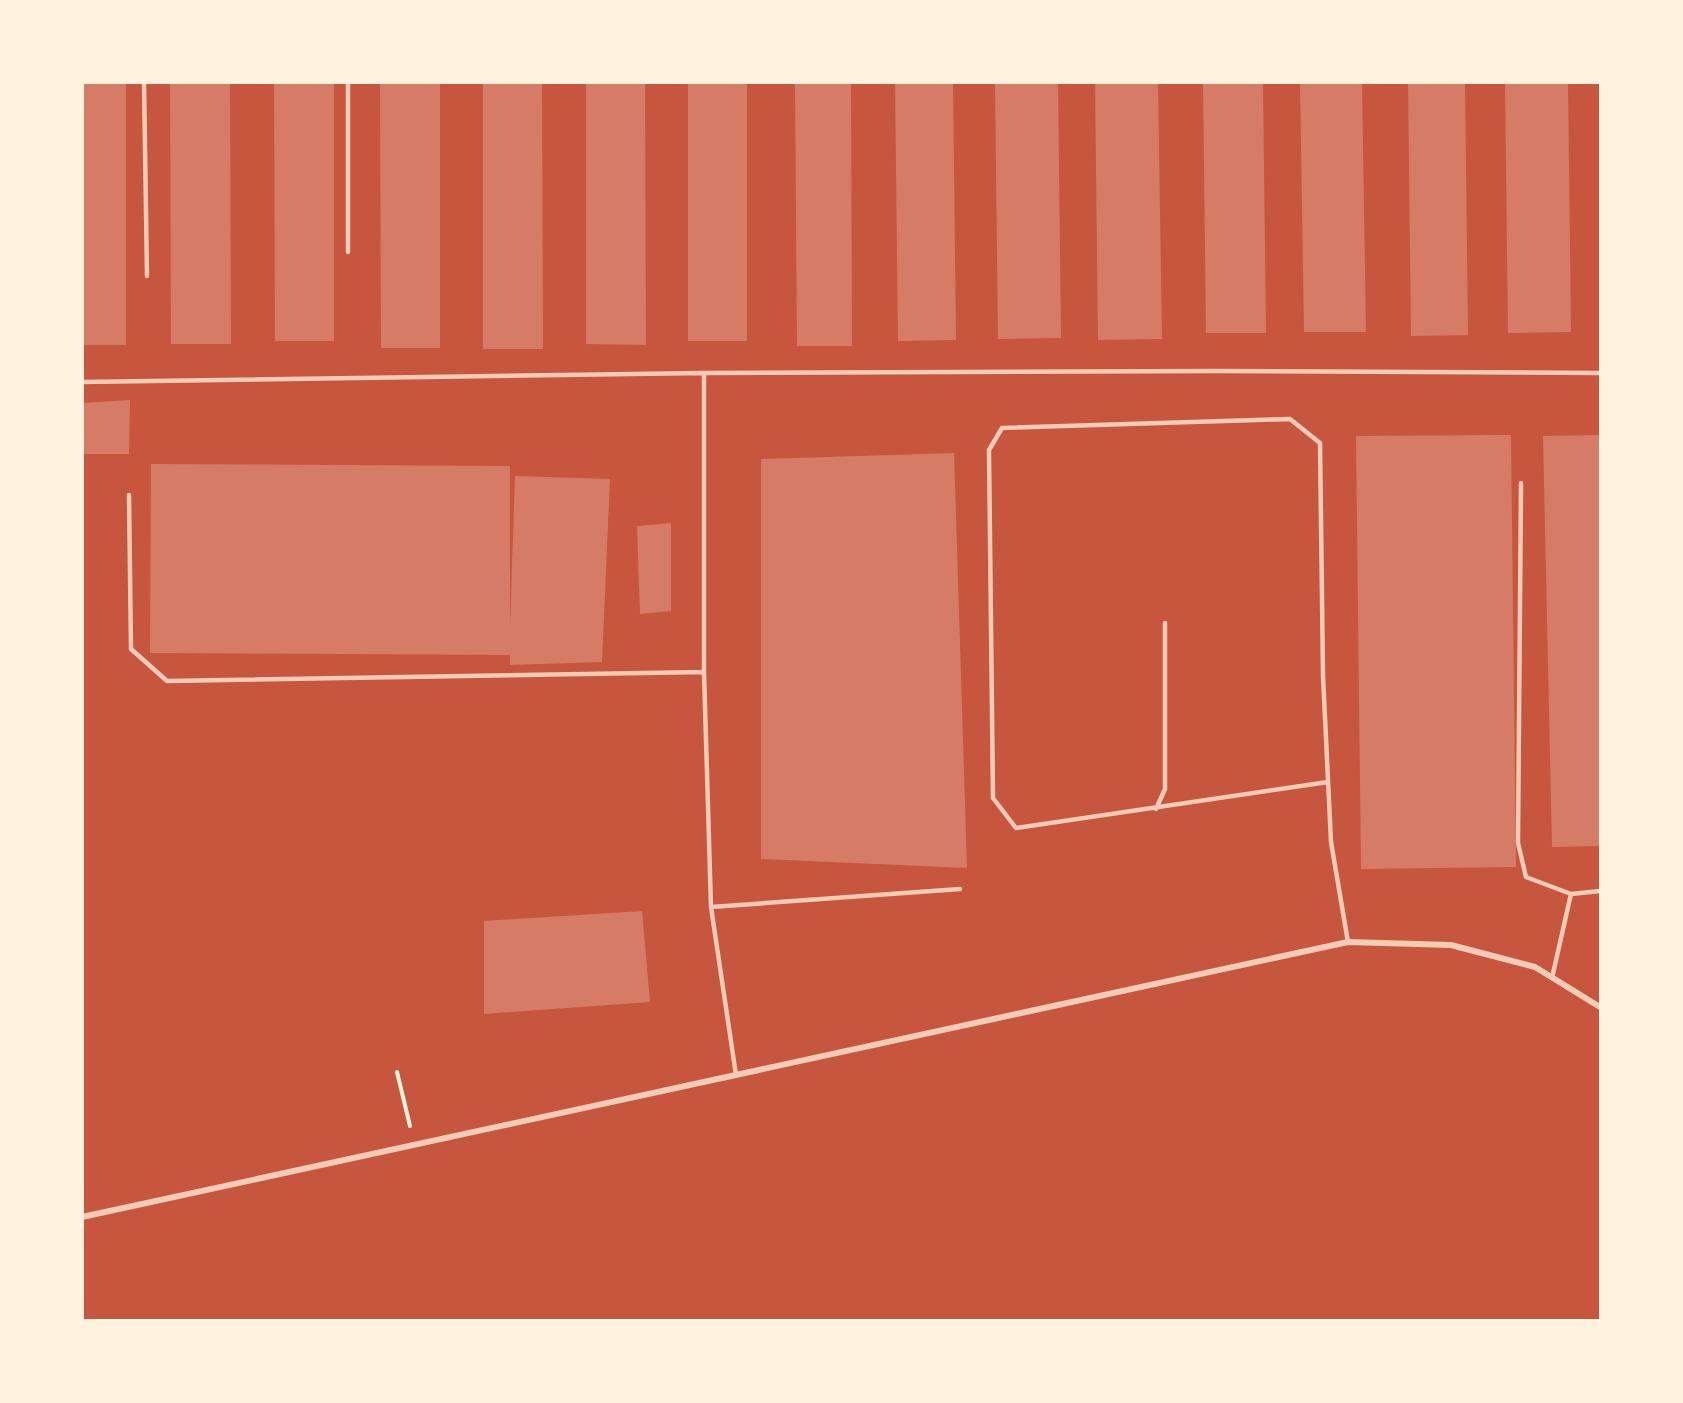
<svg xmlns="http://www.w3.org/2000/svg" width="1683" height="1403" font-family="'PT Sans',sans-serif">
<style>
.building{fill:#d67c66}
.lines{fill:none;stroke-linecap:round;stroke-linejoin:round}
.path{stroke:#fff3e0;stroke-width:4}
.service{stroke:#f1ccb7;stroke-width:4.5}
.minor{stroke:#f1ccb7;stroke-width:6}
</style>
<rect width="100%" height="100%" fill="#c8553d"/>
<path class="building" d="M82 82H126V345H82Z
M170 82H230L231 344H171Z
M274 82H334V341H275Z
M380 82H440V348H381Z
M483 82H542L543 349H483Z
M586 82H645L646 345 586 344Z
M688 82H747V341H688Z
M795 82H851L852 346H797Z
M895 82H953L956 340 898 341Z
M995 82H1058L1061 338 998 339Z
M1095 82H1158L1162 339 1098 340Z
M1203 82H1263L1266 333H1206Z
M1300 82H1362L1366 332H1304Z
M1408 82H1465L1468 335 1411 336Z
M1505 82H1568L1571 332 1508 333Z
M130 400 129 454H82V403Z
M1511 435 1516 867 1361 869 1356 436Z
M1600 435V846L1552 847 1543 436Z
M954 453 967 868 761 859V459Z
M151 464 510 466V627L515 476 610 479 602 662 510 665V655L150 653Z
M671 523V611L640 614 637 526Z
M642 911 650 1002 484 1014V921Z"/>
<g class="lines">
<path class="path" d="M397 1072 410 1126"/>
<path class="service" d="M144 82 147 276
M348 82V252
M704 373V672L711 907 736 1075
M82 382 704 373 1217 371 1600 373
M1521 483 1518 843 1526 877 1571 894 1600 891
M129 495 131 649 167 681 704 672
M1328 782 1016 828 993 798 989 450 1002 428 1290 419 1320 443 1323 676 1331 842 1348 942
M1156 809 1165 789V623
M711 907 960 889
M1552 978 1571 894"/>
<path class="minor" d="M82 1217 1348 942 1451 945 1535 967 1600 1007"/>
</g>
<rect width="1683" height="1403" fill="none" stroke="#fff3e0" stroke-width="168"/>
</svg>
